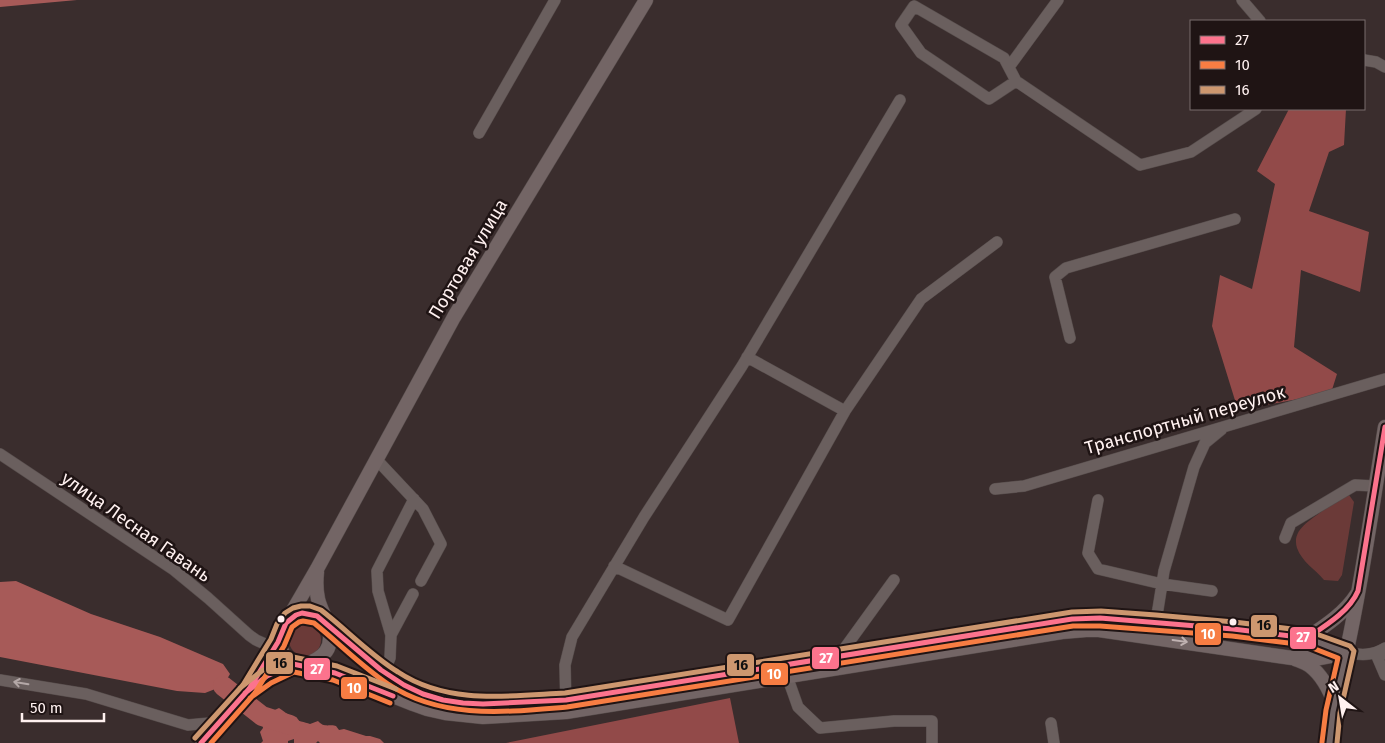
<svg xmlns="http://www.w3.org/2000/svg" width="1385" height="743" font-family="'Fira Sans',sans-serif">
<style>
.green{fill:#6b3a38}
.forest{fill:#924a49}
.water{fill:#a75a58}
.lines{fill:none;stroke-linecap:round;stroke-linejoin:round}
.river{stroke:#a75a58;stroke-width:20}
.minor-casing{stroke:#554b4a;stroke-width:12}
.major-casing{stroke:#554b4a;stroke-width:15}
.minor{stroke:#6a5f5e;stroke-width:11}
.major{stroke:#736565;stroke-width:14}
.bus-1-casing{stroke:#1f1414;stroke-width:9}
.bus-2-casing{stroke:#1f1414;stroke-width:9}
.bus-3-casing{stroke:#1f1414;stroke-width:9}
.bus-1{stroke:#fc738d;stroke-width:5}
.bus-2{stroke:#f77d43;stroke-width:5}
.bus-3{stroke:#cd976f;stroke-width:5}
.oneway{stroke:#c0b2b1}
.oneway2{stroke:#b4a8a7}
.bus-dot{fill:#fff1f0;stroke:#1f1414;stroke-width:2}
.labels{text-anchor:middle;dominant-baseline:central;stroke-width:5;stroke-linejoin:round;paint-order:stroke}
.street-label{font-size:18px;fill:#fff1f0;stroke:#1f1414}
.line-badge{stroke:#1f1414;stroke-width:2}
.badge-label{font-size:14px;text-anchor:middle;font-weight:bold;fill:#fff}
.pale-badge-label{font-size:14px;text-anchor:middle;font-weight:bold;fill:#111}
</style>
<rect width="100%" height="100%" fill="#3a2d2d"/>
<path class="green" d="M1349 495 1354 502 1342 575 1338 581 1324 580C1315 569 1302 562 1297 548 1291 529 1312 520 1323 510 1326 506 1330 501 1334 498 1337 496 1344 496 1349 495Z
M289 640a16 16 0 1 1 32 0a16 16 0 1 1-32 0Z"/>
<path class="forest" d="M1289 109H1346L1344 145 1329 152 1309 211 1369 232 1360 292 1301 270 1294 347 1337 374 1331 393 1238 410 1212 326 1220 275 1252 289 1275 184 1257 171Z
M730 698 739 743H506Z"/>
<path class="water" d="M0 0H77L0 7Z
M16 581 91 614 160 637 223 664 230 674 223 686 205 693 177 691 0 657V582Z
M279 708C284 711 288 715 293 718 297 721 305 722 310 724L318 721C324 728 328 724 336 726L339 730 344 729 366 736H370L380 739 384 743H320L318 741 316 743H294V739L288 741V743H261L263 741 260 732 263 728 262 722 266 714Z"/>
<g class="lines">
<path class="river" d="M223 686 232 693
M248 705 262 716 290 725"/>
<defs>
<path id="minor" d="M1242 0 1260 21
M1364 60 1376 62 1385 67
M1009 67 1058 0
M1016 81 989 99 921 53 901 25 914 6 1004 58 1016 81 1140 165 1191 152 1256 109
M479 133 555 0
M1070 338 1055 277 1066 268 1235 219
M747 357 845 411 921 299 997 242
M0 454 174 570 208 598 249 635 256 640 274 648
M377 460 423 509 441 544 421 581
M995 489 1024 486 1385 379
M1098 500 1088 553 1098 569 1162 584 1158 609 1155 622
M1285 538 1291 523 1355 485 1375 486
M614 566 728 620 845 411
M1212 591 1162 584 1164 571 1194 467 1205 443 1222 429
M391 635 378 591 377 571 414 499
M1347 653C1361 655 1372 656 1385 648
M1383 654H1376L1385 675
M840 660 839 656 894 580
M787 676 798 707 820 728 894 721H932V743
M0 680 86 694 188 725 221 722
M366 685 378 677 384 672 390 658 391 635 413 594
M252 687 267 676 293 664
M566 708 565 665 572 637 644 517 742 366 900 100
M1051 723 1054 743
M201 743 249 689 277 643"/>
<path id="major" d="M646 0 454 317 317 569 284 626 278 642 283 654 293 664 335 673 413 704 427 709 445 713 483 717 566 712 1062 632 1086 630H1099L1292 658H1321L1347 653
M289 618C299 614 307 612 317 616 346 638 372 667 404 685 453 713 513 703 566 700L1025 626 1072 619 1100 618 1155 622 1233 629 1307 638 1347 653
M1307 638C1325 626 1345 613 1357 594
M1295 659C1300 661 1306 663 1310 666 1323 676 1330 691 1335 705
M303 665C324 659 335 648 328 625 325 616 320 608 318 599 316 590 316 581 317 572
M1329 743C1335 700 1346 658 1354 615 1366 553 1375 490 1385 427"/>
</defs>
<use href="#minor" class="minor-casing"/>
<use href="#major" class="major-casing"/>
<use href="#minor" class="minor"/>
<use href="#major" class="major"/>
<defs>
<path id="bus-1" d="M245 693 267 676 293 664 335 673 393 696
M201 743 249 689 278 642 286 623 296 615 302 613 317 616 381 670 404 685 423 694 443 700 463 703 483 704 566 700 1072 619 1100 618 1233 629 1307 638C1325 626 1349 612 1358 591L1385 427"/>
<path id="bus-2" d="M250 698 271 683 294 672 333 680 390 703
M211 743 255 693 284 646 292 627 299 622 303 621 314 623C339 643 361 666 388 684 442 720 506 712 567 707L1073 626H1100L1232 636 1305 645 1338 658 1326 710 1322 742"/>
<path id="bus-3" d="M240 688 263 670 293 657 337 666 396 689
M195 738 243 685 271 639 277 624 285 613 293 608 301 606H310L321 610C347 630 370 655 398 672 448 705 508 696 565 693L1072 612 1101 611 1156 615 1234 622 1308 631 1350 646 1354 651 1340 713 1337 743"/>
</defs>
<use href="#bus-1" class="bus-1-casing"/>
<use href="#bus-2" class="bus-2-casing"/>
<use href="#bus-3" class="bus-3-casing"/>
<use href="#bus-1" class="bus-1"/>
<use href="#bus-2" class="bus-2"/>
<use href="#bus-3" class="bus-3"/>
</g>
<defs><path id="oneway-shaft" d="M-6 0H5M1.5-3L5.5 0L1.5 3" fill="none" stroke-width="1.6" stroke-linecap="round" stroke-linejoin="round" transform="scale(1.25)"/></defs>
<use class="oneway" href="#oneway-shaft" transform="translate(1180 641) rotate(8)"/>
<use class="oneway2" href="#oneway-shaft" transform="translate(21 683) rotate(-171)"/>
<g class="bus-dot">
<circle cx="281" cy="619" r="4.5"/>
<circle cx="1233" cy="622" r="4.5"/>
</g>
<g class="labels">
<g class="street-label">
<text transform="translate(468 259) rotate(-59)">Портовая улица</text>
<text transform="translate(1185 420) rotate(-16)">Транспортный переулок</text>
<text transform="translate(136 527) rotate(35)">улица Лесная Гавань</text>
</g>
</g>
<g class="line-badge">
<rect x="1250" y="614" width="28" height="24" rx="5" fill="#cd976f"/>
<rect x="1194" y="622" width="28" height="24" rx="5" fill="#f77d43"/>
<rect x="1289" y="626" width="28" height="24" rx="5" fill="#fc738d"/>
<rect x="811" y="646" width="29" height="24" rx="5" fill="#fc738d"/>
<rect x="265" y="651" width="29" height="24" rx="5" fill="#cd976f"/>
<rect x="726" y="653" width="29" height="24" rx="5" fill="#cd976f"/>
<rect x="303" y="657" width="28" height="24" rx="5" fill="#fc738d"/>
<rect x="760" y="662" width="29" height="24" rx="5" fill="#f77d43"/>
<rect x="340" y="676" width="28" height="24" rx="5" fill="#f77d43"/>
</g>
<g class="badge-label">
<text x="1208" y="639">10</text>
<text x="1303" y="642">27</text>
<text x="826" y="663">27</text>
<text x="317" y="674">27</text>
<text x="774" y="679">10</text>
<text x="354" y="693">10</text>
</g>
<g class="pale-badge-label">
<text x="1264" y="630">16</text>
<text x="280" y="668">16</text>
<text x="741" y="670">16</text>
</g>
<rect x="1190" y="20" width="175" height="90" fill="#1f1414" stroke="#796c6c"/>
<rect x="1200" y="36" width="25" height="8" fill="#fc738d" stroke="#796c6c"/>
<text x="1235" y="45" font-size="15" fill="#fff1f0">27</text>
<rect x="1200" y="61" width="25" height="8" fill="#f77d43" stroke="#796c6c"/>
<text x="1235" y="70" font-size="15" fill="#fff1f0">10</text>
<rect x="1200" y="86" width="25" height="8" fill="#cd976f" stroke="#796c6c"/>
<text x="1235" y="95" font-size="15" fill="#fff1f0">16</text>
<g transform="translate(1340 698) rotate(329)" stroke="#1f1414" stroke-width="4" paint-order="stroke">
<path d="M0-4L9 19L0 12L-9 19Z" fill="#fff1f0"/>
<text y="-8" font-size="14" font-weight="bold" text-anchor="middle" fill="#fff1f0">N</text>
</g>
<path d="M22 713v8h82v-8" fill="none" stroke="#fff1f0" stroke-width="2.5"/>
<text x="30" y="713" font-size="15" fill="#fff1f0" stroke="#1f1414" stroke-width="4" paint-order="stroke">50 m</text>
</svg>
